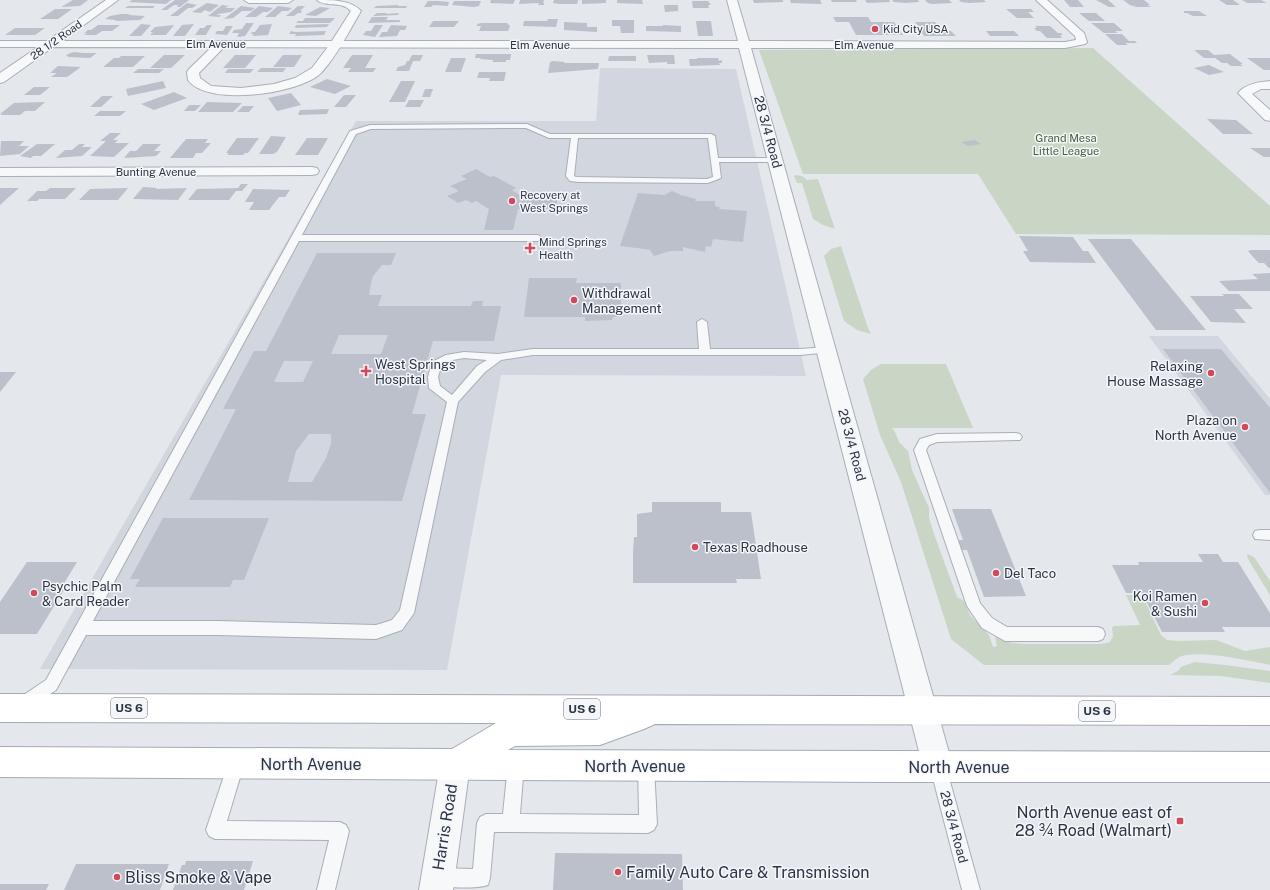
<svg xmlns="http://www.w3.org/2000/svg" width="1270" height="890" font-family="'Public Sans',sans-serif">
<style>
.built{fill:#d2d6de}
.green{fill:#c9d6c5}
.building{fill:#bbc0ca;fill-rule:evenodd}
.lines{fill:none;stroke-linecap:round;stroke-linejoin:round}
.service-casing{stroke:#a9aeb7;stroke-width:2}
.minor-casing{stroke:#a9aeb7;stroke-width:2}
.tertiary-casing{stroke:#a9aeb7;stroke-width:2}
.primary-casing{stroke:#a3abb8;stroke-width:2}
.service{fill:#f7f8fa;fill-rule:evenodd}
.minor{fill:#f7f8fa;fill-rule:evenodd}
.tertiary{fill:#f7f8fa;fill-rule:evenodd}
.primary{fill:#fff;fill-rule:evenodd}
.poi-dot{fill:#d1495b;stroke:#f4f6f9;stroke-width:1.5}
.labels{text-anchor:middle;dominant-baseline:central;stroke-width:3;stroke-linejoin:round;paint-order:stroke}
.far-poi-label{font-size:11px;fill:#2b3445;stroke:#f4f6f9;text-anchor:start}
.far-street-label{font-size:11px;fill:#2b3445;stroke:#f4f6f9}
.far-park-label{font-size:11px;fill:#3f6138;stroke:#f4f6f9}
.shield{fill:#f4f6f9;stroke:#676e7b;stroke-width:1}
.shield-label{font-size:12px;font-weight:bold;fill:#2b3445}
.street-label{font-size:13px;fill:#2b3445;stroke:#f4f6f9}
.poi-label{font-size:13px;fill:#2b3445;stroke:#f4f6f9;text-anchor:start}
.near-street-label{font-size:16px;fill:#2b3445;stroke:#f4f6f9}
.near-poi-label{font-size:16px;fill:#2b3445;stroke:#f4f6f9;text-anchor:start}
</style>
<rect width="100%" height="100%" fill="#e4e7ec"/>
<path class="built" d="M600 68 736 69 806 376 501 375 447 670 40 669 356 121H596Z
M1149 336H1218L1270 399V495H1265Z"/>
<path class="green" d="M1093 48 1270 206V235L1016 234 978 174H803L759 50Z
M796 175 802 176 807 180 818 179 835 229 823 225 813 219 802 183H797L794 176Z
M841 246 868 328 871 334 857 330 844 321 824 256 831 249Z
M881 364H946L973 428H892L895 432 899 442 908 451 912 470 929 508V518L934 534 957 597 964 601 970 615 989 635 993 647 997 646 995 637 1012 643 1023 644H1102L1110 642 1113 636 1112 628 1114 626 1140 625 1126 595H1142L1161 635 1167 640 1179 641 1216 640 1245 651 1270 647V665C1250 661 1198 649 1179 657 1176 659 1172 662 1169 665H984L951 639 901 482 880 435 863 379 871 370Z
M1247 554 1254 557 1270 581V595L1248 559Z
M1195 662 1225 665 1270 671V683L1221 676 1170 675 1178 671 1181 667Z"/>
<path class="building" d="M73 0H88L80 6 61 7Z
M132 0H171L166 4 129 2Z
M175 0H189L180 7H177L178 5H174L167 10H161Z
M491 0H515L513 4 490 3Z
M520 0H544L543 3H544V5H538L539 3 519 4Z
M554 0H578L577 4H560L553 3Z
M582 0H606V3L582 4Z
M617 0H642L643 4 617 3Z
M753 0H783V2L754 3Z
M790 0H820L822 4 791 3Z
M831 0H856L857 2H832Z
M865 0H889L890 2 867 3Z
M892 0H918L919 2 905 3 894 2Z
M925 0H949L952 3 932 4 928 3Z
M959 0H984L986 2 969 3 961 2Z
M1064 0H1078L1084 7H1070Z
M1096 0H1108L1116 7H1109Z
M1123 0H1144L1150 5H1147L1151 7H1137L1130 5Z
M1219 0H1233L1240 5H1227Z
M1242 0H1261L1267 3H1247Z
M428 1H438L449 2 448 6 433 5 431 7H424Z
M454 1H481L479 6 474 7 452 5Z
M692 1H708L711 5H708L709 8H693Z
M187 3 197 5 192 8H188L178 16H170Z
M207 3 219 5 210 12 205 10 201 13 192 12Z
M222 5 229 6 225 8H235L231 12 218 14 217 15H221L219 17 208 16Z
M398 5V6H407L406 8H374L376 6Z
M664 5H678V11L665 12Z
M128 6H155L153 8H125Z
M241 6 255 8 251 11H242L233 18 224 19Z
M259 6 273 8 268 12H263L256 17H245Z
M278 6 292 8 288 11H282L275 17H265Z
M298 6H305L300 11H302L301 13H298L294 16H286Z
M320 7 330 8 316 16 305 15Z
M55 9H72L58 19H40Z
M1006 9H1031L1034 12H1028L1034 18H1017Z
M1184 11H1199L1207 16H1193L1187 13H1184Z
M377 13H387L386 14 399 13 398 15 373 16Z
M1079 13H1096L1105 21H1089Z
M121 14H131L128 15 145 16 140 20 115 21 116 20 105 19 110 16Z
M372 17H388L386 20H400V22L368 23Z
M833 17H868L871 22H894L903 35H856L849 22H836Z
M305 18H335L330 23H296L298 21H303Z
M548 19H558L556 27 523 26 524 21H547Z
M612 20H634V33H621L620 26H612Z
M433 21H459L454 27H429Z
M696 21H711L713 36H698Z
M564 22 587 23V27H597V32L564 30Z
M915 22H935L940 28H946L948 31H951L956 36H924Z
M246 23H254L245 36 237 37 239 33H232L234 30 242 29Z
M482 23H507L510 26 508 31H479L481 26H477V24Z
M1091 23H1114L1123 31H1115L1118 33H1104Z
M141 24 151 25 141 36H129Z
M194 24 185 36H173L182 25Z
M272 24 268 35 252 36 254 34H251L252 32H255L260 25Z
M329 24 327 27 295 28 296 27H294L297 25Z
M98 25H120L112 31H102L96 35H84L87 33H84L88 30H91Z
M174 25 166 35H150L153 32H150L155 27Z
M207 25H212L206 35H195L200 28H204Z
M375 25H383L375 37 363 35 366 31H371Z
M391 25 407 26 405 30H400L397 36 379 37 382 32H387Z
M663 25 681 26V32L646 31V26H663Z
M226 26H233L227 35 215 34 217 31H223Z
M1035 26H1050L1058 33H1061L1063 35H1060L1062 38H1047L1040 31H1037L1034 28H1037Z
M15 28H35H34H45L35 35H5Z
M291 31 295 32 326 31 324 35 295 36 296 34H289Z
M986 31H1014L1019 36H990Z
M1105 34H1122L1129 41H1135L1137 43H1125L1128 45H1117Z
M1194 50H1208L1214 55 1230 54 1243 64H1240L1243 66H1231L1227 63H1222L1215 58H1204Z
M74 52 83 53H97L90 58 67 57 69 56H66L68 54Z
M476 54H511L510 60H506V62H493V60L480 59 481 58H475Z
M164 55H185L171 68H150Z
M235 55H256L245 68H223Z
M283 55H302L294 67H273Z
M352 55H373L365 68H376L373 72H348L351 68H343Z
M412 55H423L420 61H409Z
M647 55H674L675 64H667V62L649 63Z
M121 56H145L133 67H103L114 58H119Z
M609 56H636V61H608Z
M451 58H466L461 72H445Z
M697 58H718L719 61 722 60V63H719L720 65 690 66 689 59H697Z
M1247 58H1270V70H1264Z
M407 61H413L409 71H396L398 67 405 65Z
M553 61 565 62 564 63H599L598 69 548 73 550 62Z
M1209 65 1224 72 1209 75 1194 68Z
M58 66 81 67 67 77H51L57 73H50Z
M261 68H286L283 72H257Z
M138 69H164L159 73H133Z
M228 69H254L250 73H225Z
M479 72H506L504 81H489L490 78H477Z
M327 79 351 86 335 94 310 87Z
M163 81 166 88 128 96 126 89Z
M401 81H415L405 102H389Z
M34 87H50L40 95H24Z
M425 89H433L430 97H422Z
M174 92 187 98 154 110 141 104Z
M291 93 301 105 277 111 268 98Z
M344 95H356L346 107H334Z
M102 96H113L101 107H90Z
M409 100H424L420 107H405Z
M45 102 35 111H25L20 115H0L2 114H0L14 103Z
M207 102 242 103 233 112H198Z
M189 105H201L195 111H184Z
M243 106H254L249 112H237Z
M329 109 327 114 298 115 300 110Z
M100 111H126L120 116H94Z
M1207 119 1236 120 1253 134H1223Z
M110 133H121L113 140H118L115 143H129L114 157 90 156 106 141H100Z
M271 136 286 137 277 152 273 154H259Z
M237 138H259L248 153H245L243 155H227L229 153H226Z
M307 138H328L318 155H295Z
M186 139H208L205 143H211L202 153H196L193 158H170Z
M975 140 981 144 968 146 961 142Z
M1 141H24L19 146H29L20 154 0 156Z
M37 144H55L41 156H33L31 158 20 156Z
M79 144H85L82 147H92L82 156 56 158 65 150H72Z
M143 144H161L154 151H161L156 156 124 158 130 151H136Z
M1250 148H1270V157H1264Z
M476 169 490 177 494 176 516 188 512 190 520 195H558L556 209H518L513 230H484L489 209 476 201 472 203 466 200 458 203 447 196 459 191 450 186 467 179 461 176Z
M241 184H248L242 191H236L229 200H188L197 189 238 188Z
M143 187 157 188 155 189 187 188 178 200 133 199Z
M0 188H19L0 205Z
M50 188H76L65 199H39L37 201H27L37 191H46Z
M128 188 118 200H79L90 189Z
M253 189 290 190 285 197H279L269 210H249L254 202H245Z
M672 191 681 195 696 199 695 201H715V206L720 207 719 209 747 211 743 242 713 239 711 247 706 246 705 252 683 247V251H670L654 256 650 250 645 249 620 246 638 193 664 195Z
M1019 236 1073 237 1083 251H1088L1096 263 1030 262 1023 251H1028Z
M1088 239H1131L1206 330H1156Z
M1251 250H1270V269L1264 263H1259L1254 258 1248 251Z
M317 253H396L391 265H382L373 276 371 283 369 295H382L378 306H471L473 301H483L482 306H501L494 341H433L412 414H426L402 501 189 500 236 409H223L254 351H266ZM339 335H388L381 354H331ZM284 361H313L303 382H274ZM309 434H331V444L326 458 312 482H288L296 451Z
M1270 273V291H1229L1219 281 1258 279 1252 274Z
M529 278H577L576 283H621V317H613L612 320 585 321V317H524Z
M1222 294H1239L1253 309H1234L1246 323 1211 322 1190 296H1224Z
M1163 349H1221L1270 408V493Z
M0 372H16L0 392Z
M652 502H721V512H751L761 579H736L737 583H633V552L634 537H637V514L652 512Z
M952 509H991L1026 596 984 597 967 550H962L958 540H963Z
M163 518H269L244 580H233L230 587H135L140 579H130Z
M1198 554H1218L1223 562H1238L1270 613V627H1222L1225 632H1162L1142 593H1126L1112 565H1139L1138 562H1203Z
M27 562H77L63 585H67L37 634H0V602Z
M555 853 682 854 683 890H553Z
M186 861H253L244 890H173L182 865H185Z
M76 864H169L160 890H64Z
M0 884H49L46 890H0Z"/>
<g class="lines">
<defs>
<path id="service" d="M527 124 550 134H711L715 136 718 158H776L780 160 776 162H719L721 178 708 183 579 182 570 181 566 176 571 138H549L526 128 371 129 356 134 302 235H538L542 238 538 241H299L93 621H218L376 625 392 620 400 610 447 402 429 388 428 377 432 362 446 355 464 352 498 354 533 349H699L697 322 702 319 707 322 710 349H800L827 347 831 348 832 350 831 352 800 355H533L501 360 485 372 458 402 414 613 402 630 376 639 218 635H86L56 690 25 711 19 708 17 703 19 698 46 680 350 131 370 125ZM578 138H708L713 177 707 179 576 177 574 176ZM464 358 487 360 477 366 452 395 440 386 438 377 441 367 453 360Z
M1016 433 1020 434 1022 437 1020 440 937 442 929 445 926 450 980 603 992 618 1007 627H1098L1103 629 1105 634 1103 639 1098 641H1005L982 628 967 606 914 450 920 439 937 434Z
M1260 530H1270V540L1255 539 1253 535 1255 531Z
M236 756 242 758 244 764 227 821 340 822 346 825 349 831 335 890H317L329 840 215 839 209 836 206 830 230 758Z
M516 757 522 759 524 765 520 814 639 815 638 766 640 760 646 758 652 760 654 766 657 824 654 830 648 833 494 832 490 878 488 885C476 889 444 888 432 884L430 877 432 870 439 868 473 869 477 823 480 817 486 814H503L508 765 510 759Z
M938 759 944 761 946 767 980 890H962L930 767 932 761Z"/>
<path id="minor" d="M244 0H293L288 3H249Z
M317 0C333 0 351 0 361 11 349 31 337 56 321 73 300 94 207 107 188 80L187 72 189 69 217 42 221 41 227 44 199 73 200 78 211 86 241 88 274 84 295 78 312 68 330 44 351 11C341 0 325 8 317 0Z
M1036 0H1047L1084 33 1087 42 1085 44H1077L1075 36Z
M1270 81V89H1261L1252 94 1270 110V121L1265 120 1238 93C1245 84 1259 82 1270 81Z
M312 167 317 168 319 171 317 174 312 175 0 176V168Z
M455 750 466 754 470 765 453 890H419L440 765 444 754Z"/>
<path id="tertiary" d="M106 0H118L62 41H738L727 0H737L749 41 1065 42 1081 39 1085 40 1087 42 1085 44 1065 48H751L953 767 949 778 938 782 927 778 923 767 739 48 53 47 4 82 0 83V73L38 47H0V41H47Z"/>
<path id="primary" d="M0 694 1270 697V725L655 724 644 729 600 745 515 746 508 750 1270 752V782H882L0 777V747L452 749 496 723 0 722Z"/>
</defs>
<use href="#service" class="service-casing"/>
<use href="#minor" class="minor-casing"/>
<use href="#tertiary" class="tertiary-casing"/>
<use href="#primary" class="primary-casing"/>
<use href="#service" class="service"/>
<use href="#minor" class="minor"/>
<use href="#tertiary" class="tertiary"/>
<use href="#primary" class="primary"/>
</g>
<g class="poi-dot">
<circle cx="875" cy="29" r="4"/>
<circle cx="512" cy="201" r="4"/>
<path d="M528 242h4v4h4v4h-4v4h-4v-4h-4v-4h4z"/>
<circle cx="574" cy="300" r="4"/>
<path d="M364 365h4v4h4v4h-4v4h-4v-4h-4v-4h4z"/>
<circle cx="1211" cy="373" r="4"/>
<circle cx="1245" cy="427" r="4"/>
<circle cx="695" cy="547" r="4"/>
<circle cx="996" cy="573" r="4"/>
<circle cx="34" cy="593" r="4"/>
<circle cx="1205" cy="603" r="4"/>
<rect x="1176" y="817" width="8" height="8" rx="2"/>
<circle cx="618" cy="872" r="4"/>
<circle cx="117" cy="877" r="4"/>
</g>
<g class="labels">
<g class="far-poi-label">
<text x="883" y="29">Kid City USA</text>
<text x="520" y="195">Recovery at<tspan x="520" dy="13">West Springs</tspan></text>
<text x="539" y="242">Mind Springs<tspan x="539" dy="13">Health</tspan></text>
</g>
<g class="far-street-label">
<text transform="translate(56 40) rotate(-35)">28 1/2 Road</text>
<text x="216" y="44">Elm Avenue</text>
<text x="540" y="45">Elm Avenue</text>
<text x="864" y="45">Elm Avenue</text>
<text x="156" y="172">Bunting Avenue</text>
</g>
<g class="far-park-label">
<text x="1066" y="138">Grand Mesa<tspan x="1066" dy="13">Little League</tspan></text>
</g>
<g class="shield">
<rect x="111" y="698" width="36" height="20" rx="3"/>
<rect x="564" y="699" width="36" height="20" rx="3"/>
<rect x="1079" y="701" width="36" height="20" rx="3"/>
</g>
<g class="shield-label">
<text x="129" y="708">US 6</text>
<text x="582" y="709">US 6</text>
<text x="1097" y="711">US 6</text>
</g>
<g class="street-label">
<text transform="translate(768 132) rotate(75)">28 3/4 Road</text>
<text transform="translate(852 445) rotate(75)">28 3/4 Road</text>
<text transform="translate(954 827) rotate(75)">28 3/4 Road</text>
</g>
<g class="poi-label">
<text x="582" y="293">Withdrawal<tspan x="582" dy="15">Management</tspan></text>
<text x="375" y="364">West Springs<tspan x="375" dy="15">Hospital</tspan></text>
<text x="1203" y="366" text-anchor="end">Relaxing<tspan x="1203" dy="15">House Massage</tspan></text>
<text x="1237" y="420" text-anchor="end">Plaza on<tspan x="1237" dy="15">North Avenue</tspan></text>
<text x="703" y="547">Texas Roadhouse</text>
<text x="1004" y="573">Del Taco</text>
<text x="42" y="586">Psychic Palm<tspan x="42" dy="15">&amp; Card Reader</tspan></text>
<text x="1197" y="596" text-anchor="end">Koi Ramen<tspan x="1197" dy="15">&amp; Sushi</tspan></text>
</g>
<g class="near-street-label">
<text x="311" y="764">North Avenue</text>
<text x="635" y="766">North Avenue</text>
<text x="959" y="767">North Avenue</text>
<text transform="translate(445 827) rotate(-81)">Harris Road</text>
</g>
<g class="near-poi-label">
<text x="1172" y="812" text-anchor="end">North Avenue east of<tspan x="1172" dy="18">28 ¾ Road (Walmart)</tspan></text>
<text x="626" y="872">Family Auto Care &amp; Transmission</text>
<text x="125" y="877">Bliss Smoke &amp; Vape</text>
</g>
</g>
</svg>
